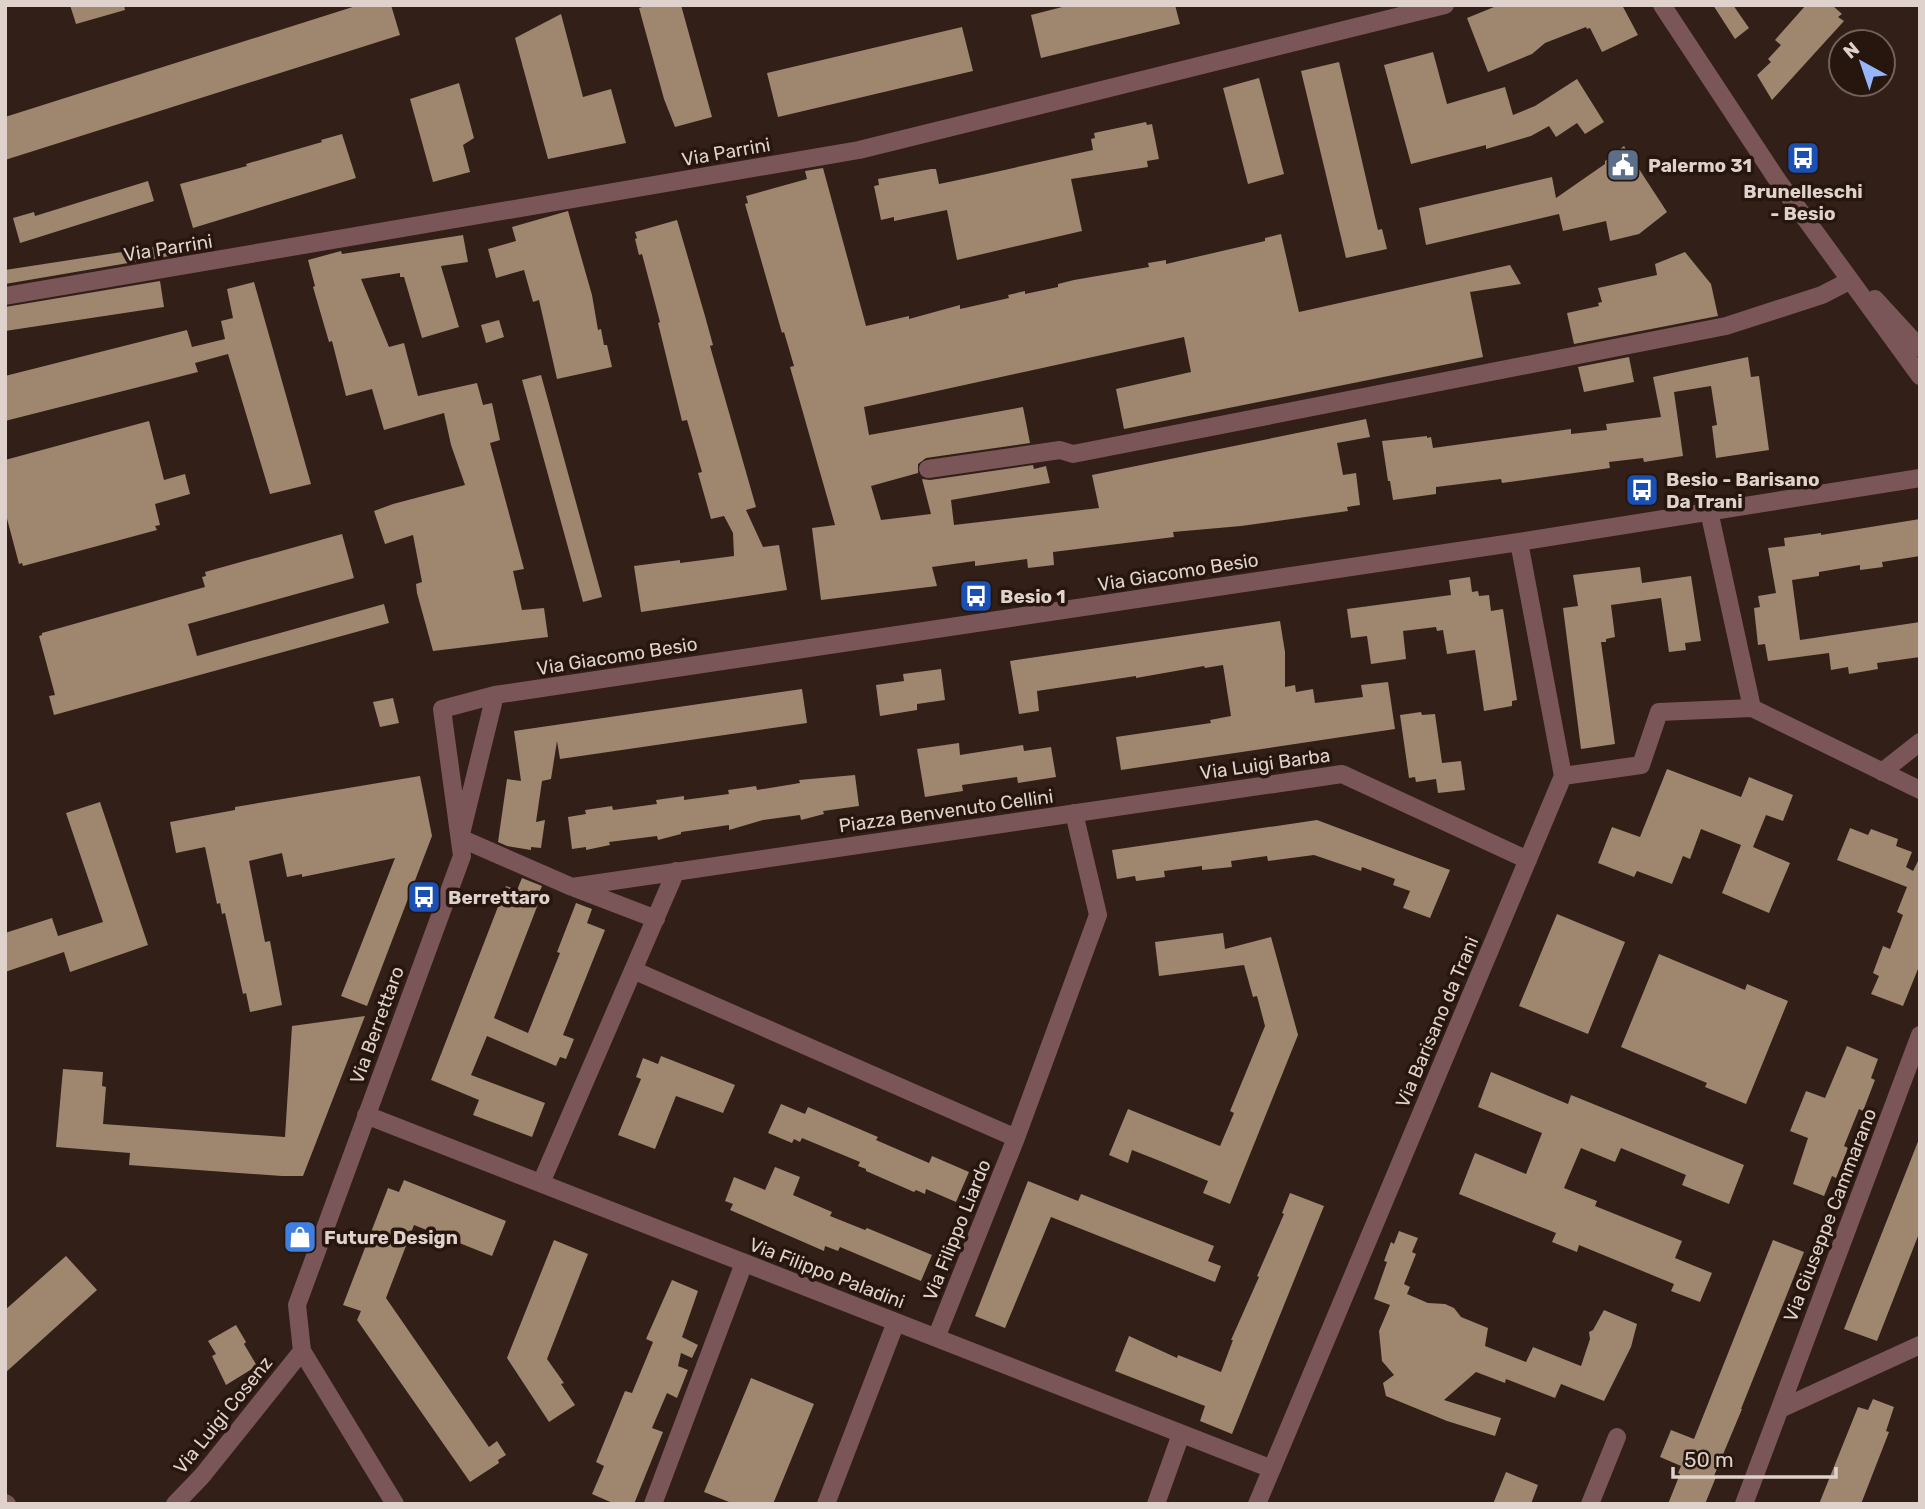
<svg xmlns="http://www.w3.org/2000/svg" width="1925" height="1509" font-family="Rubik,sans-serif">
<style>
.building{fill:#9f866e}
.lines{fill:none;stroke-linecap:round;stroke-linejoin:round}
.minor{stroke:#7a5658;stroke-width:18}
.labels{text-anchor:middle;dominant-baseline:central;stroke-width:7;stroke-linejoin:round;paint-order:stroke}
.street-label{font-size:19px;fill:#dfd2cc;stroke:#27160e}
.poi-label{font-size:19px;font-weight:bold;fill:#dfd2cc;stroke:#27160e;text-anchor:start}
</style>
<rect width="100%" height="100%" fill="#321f17"/>
<path class="building" d="M70 5H124L125 10 76 24Z
M359 5H391L400 35 5 160V117Z
M648 5H681L712 117 675 127 664 99 639 8Z
M1070 5H1175L1180 24 1041 58 1031 15Z
M1499 5H1622L1638 35 1602 52 1590 28 1587 29 1586 27 1545 43 1532 54 1488 72 1467 18Z
M1713 5H1733L1749 28 1735 39Z
M1806 5H1832L1842 14 1838 17 1844 21 1772 100 1757 75 1771 62 1768 59 1781 45 1775 40Z
M561 14 583 97 611 89 626 143 548 159 515 38Z
M962 27 973 71 778 117 767 73Z
M1433 52 1447 104 1505 87 1513 115 1535 106 1577 79 1604 122 1585 134 1577 123 1556 137 1549 126 1531 136 1486 149V145L1411 164 1384 65Z
M1339 62 1378 230 1382 229 1387 249 1346 258 1301 71Z
M1259 78 1284 174 1248 184 1223 88Z
M459 83 474 138 463 145 470 172 433 182 410 99Z
M1146 122 1147 125 1152 124 1159 159 1147 161 1148 167 1071 179 1082 231 957 260 947 210 894 221V217L881 220 874 186 879 185 878 179 931 169H936L939 184 982 175 1093 150 1091 139 1095 138 1094 133Z
M342 134 356 178 193 228 180 184 247 166 246 164 322 142 321 140Z
M1624 146 1667 212 1639 234 1610 241 1606 221 1563 231 1559 214 1426 245 1419 208 1552 177 1556 198 1605 164V161Z
M823 168 866 326 909 316V319L960 305V309L1009 298 1008 295 1025 291V294L1058 287V284L1074 280 1149 267 1148 263 1166 260V264L1265 241V238L1281 234 1299 312 1510 265 1521 284 1470 292 1483 357 1124 429 1116 389 1191 372 1184 337 864 407 869 435 1023 407 1030 443 926 458 918 464V473L871 486 881 520 931 514 922 479 930 480 1033 465 1034 469 1046 466 1050 483 951 500 954 525 1099 508 1092 475 1366 419 1370 437 1337 443 1343 475 1356 473 1360 505 1347 507 1348 511 1241 526 1173 532 1174 537 1053 552 1054 565 1028 568 1027 559 975 566V561L932 567 937 586 821 600 812 528 835 525 790 367 794 366 784 332 782 333 745 204 748 203 746 196 807 179 805 171Z
M148 181 154 201 20 243 13 218 34 212 35 216Z
M568 211 592 295 598 330 601 329 604 345H607L612 367 557 379 539 300 533 302 524 270 496 278 488 249 516 241 512 227Z
M677 220 705 316 713 345 710 346 756 507 746 510 763 547 779 545 787 590 641 612 634 566 680 560V563L734 556 733 533 724 516 711 519 698 473 702 472 687 420 682 421 658 323 660 322 642 254 639 255 635 239 637 238 635 232Z
M463 235 468 262 441 266 459 327 422 338 404 277H400V273L361 279 389 347 404 343 418 396 477 383 483 405 492 403 500 440 490 443 524 569 513 571 522 610 544 608 548 637 433 651 417 593 416 584 422 582 413 535 385 544 374 511 393 504 465 485 451 445 444 413 384 430 372 389 346 396 332 341 329 342 313 287 315 286 308 260 341 251 342 254Z
M174 244 175 255 5 284V270Z
M1685 252 1711 284 1718 316 1574 344 1567 313 1599 306 1598 303 1602 302 1598 288 1657 275 1655 264Z
M160 281 164 307 5 331V307Z
M254 282 311 484 270 494 228 354 195 363 198 372 5 421V376L187 330 192 347 225 339 221 321 233 318 227 289Z
M499 320 504 337 486 343 481 325Z
M1629 357 1634 382 1584 392 1578 367Z
M1748 357 1751 377 1759 376 1769 450 1716 458 1712 426 1717 425 1711 386 1674 392 1683 456 1644 462 1643 458 1609 462 1610 468 1502 483 1501 479 1436 487V494L1393 500 1390 481H1388L1382 441 1427 436V438L1431 437 1433 448 1571 429V434L1607 430 1606 424 1661 417 1653 377Z
M541 375 602 597 583 602 522 380Z
M149 421 164 480 185 474 190 494 155 504 160 525 155 526 157 530 23 566 22 563 19 564 5 511V460Z
M1920 519V556L1882 562 1883 567 1860 570V565L1819 572V576L1792 580 1800 640 1920 622V657L1877 663 1878 669 1849 674 1848 667 1831 670 1829 653 1768 661 1765 644 1758 645 1754 608 1760 607 1758 596 1776 593 1768 548 1785 546 1784 538 1821 533V535Z
M342 534 354 578 188 624 197 656 384 604 389 623 54 715 49 696 55 695 39 636 42 635V633L205 587 202 577 206 576 205 572Z
M1640 567 1642 583 1691 576 1701 641 1685 643 1686 650 1669 652 1661 598 1611 605 1615 637 1606 639V642H1601L1615 744 1581 749 1563 608 1578 606 1573 575Z
M1470 577 1472 592 1478 591 1479 596 1489 595 1491 611 1503 609 1517 700 1512 701V706L1484 711 1475 650 1447 654 1443 630 1437 631 1436 627 1403 631 1406 659 1371 664 1367 636 1351 638 1347 609 1451 595 1449 580Z
M1280 621 1285 652V687L1295 685 1296 692 1313 689 1315 703 1363 697 1361 685 1388 682 1395 729 1121 770 1116 737 1211 723 1210 720 1231 716 1223 665 1205 668 1204 666 1136 678V676L1037 691 1039 711 1019 714 1010 661Z
M941 669 945 700 917 704V710L880 716 876 685 904 681 903 674Z
M802 689 807 723 560 759 557 741 551 779 542 781 536 822 545 820 541 848 531 847V850L507 846 498 842 507 779 521 781 514 731Z
M393 698 399 723 380 727 373 702Z
M1421 712 1422 715 1435 714 1442 763 1461 761 1465 790 1438 793 1436 779 1416 782 1415 777 1409 778 1400 715Z
M959 743 960 755 1023 745 1024 751 1051 747 1056 777 1018 783 1017 777 962 785 963 791 925 797 917 749Z
M1667 769 1741 797 1749 777 1793 795 1783 821 1766 815 1753 847 1790 863 1769 913 1722 893 1741 845 1701 829 1690 859 1683 856 1672 884 1637 871 1634 877 1598 863 1612 827 1640 837Z
M855 775 859 806 823 811 824 814 801 820 800 815 763 820 729 830V825L681 832V834L658 840 657 836 609 842 610 845 586 850V847L572 849 568 817 586 814 585 810 612 806 613 810 657 804 656 800 684 796V800L729 794 728 790 756 786 757 790 800 783 799 780Z
M420 776 432 836 367 1006 341 996 395 858 302 877V874L287 877 282 853 249 861 265 942 270 941 282 1005 250 1012 246 993 243 994 225 913 222 914 220 903 217 904 205 847 176 853 170 822 235 810V807Z
M100 802 148 945 70 972 64 952 5 972V933L52 918 58 936 103 922 66 813Z
M1317 820 1450 870 1430 918 1403 908 1410 891 1393 885 1395 879 1362 867 1361 871 1314 855 1268 861 1267 856 1231 861 1232 867 1202 870V866L1164 871 1165 877 1136 881 1135 876 1117 879 1112 850Z
M1850 828 1868 835 1871 829 1898 839 1896 846 1912 852 1906 867 1913 871 1920 857V964L1903 1006 1871 994 1879 976 1873 973 1883 946 1890 949 1903 915 1897 912 1907 887 1837 860Z
M522 878 542 886 537 898 540 899 494 1018 528 1033 560 953 557 952 576 903 592 909 587 923 605 930 563 1035 574 1039 566 1059 560 1057 556 1066 487 1036 471 1075 545 1103 532 1137 473 1115 479 1100 431 1080 506 886 517 890Z
M1557 914 1625 942 1588 1034 1519 1006Z
M1223 933 1225 949 1271 937 1298 1035 1230 1204 1203 1193 1208 1181 1160 1161 1132 1150 1128 1163 1109 1155 1128 1109 1220 1146 1234 1113 1230 1111 1265 1026 1257 996 1253 997 1244 965 1159 976 1155 942Z
M1659 954 1745 990 1747 984 1788 1001 1746 1104 1705 1087 1707 1083 1621 1047Z
M365 1016 303 1176H282L129 1165 130 1153 56 1147 63 1069 103 1072 102 1086 106 1087 103 1124 285 1137 292 1026Z
M1847 1046 1878 1059 1871 1078 1875 1080 1863 1111 1859 1109 1844 1146 1848 1148 1836 1178 1832 1176 1824 1196 1793 1184 1808 1138 1790 1131 1806 1091 1825 1098Z
M661 1056 735 1085 723 1113 676 1096 655 1149 618 1135 641 1079 636 1077 643 1058 658 1064Z
M1491 1072 1568 1104 1571 1095 1744 1165 1729 1204 1682 1185 1686 1175 1621 1148 1615 1162 1581 1148 1564 1188 1597 1201 1595 1206 1682 1241 1675 1258 1712 1273 1700 1302 1671 1291 1674 1284 1579 1245 1577 1252 1552 1242 1556 1233 1459 1194 1475 1153 1526 1174 1542 1133 1478 1107Z
M781 1104 805 1114 808 1107 878 1137 876 1140 929 1163 932 1156 969 1172 956 1202 926 1189 925 1194 916 1190 914 1192 866 1171V1169L858 1166 860 1162 802 1138 800 1142 794 1139 792 1143 768 1133Z
M1919 1139 1920 1231 1877 1341 1844 1329Z
M775 1167 800 1177 793 1195 832 1212 830 1216 865 1230 867 1228 932 1255 921 1281 840 1247 838 1251 825 1246 824 1251 730 1210 733 1204 725 1201 734 1177 765 1190Z
M404 1180 506 1221 492 1256 414 1225 386 1298 489 1447 497 1441 506 1455 498 1460 499 1463 470 1482 357 1320 361 1311 343 1305 388 1188 399 1192Z
M1028 1181 1078 1201 1081 1194 1214 1246 1208 1261 1221 1266 1215 1282 1051 1217 1005 1328 975 1316Z
M1290 1193 1324 1206 1232 1434 1200 1421 1205 1406 1115 1371 1129 1336 1177 1358 1178 1355 1221 1372 1233 1340H1231L1259 1277 1257 1276 1284 1214 1282 1213Z
M1399 1231 1418 1238 1412 1252 1416 1254 1404 1284 1410 1287 1407 1294 1428 1303 1445 1304 1454 1308 1461 1317 1488 1328 1485 1346 1526 1362 1533 1347 1581 1366 1590 1339 1589 1332 1593 1330 1604 1310 1637 1324 1631 1347 1604 1401 1561 1384 1555 1398 1506 1379 1505 1383 1476 1372 1444 1400 1501 1418 1495 1436 1447 1421 1386 1396 1383 1383 1394 1375 1382 1361 1379 1331 1390 1305 1374 1299 1387 1262 1384 1261 1391 1242 1394 1244Z
M554 1240 588 1254 547 1359 564 1383 561 1384 575 1405 549 1422 507 1358Z
M1773 1240 1804 1252 1741 1409H1742L1714 1476 1716 1477 1705 1504H1668L1680 1474 1678 1473 1681 1466 1660 1457 1671 1430 1694 1439Z
M66 1256 97 1290 5 1373V1310Z
M672 1280 698 1291 682 1337 698 1345 692 1358 681 1353 678 1366 688 1370 677 1398 667 1393 652 1428 663 1432 634 1504H615L592 1494 604 1466 596 1462 625 1391 632 1393 653 1342 646 1339Z
M236 1325 246 1342 244 1344 257 1366 226 1385 212 1356 216 1354 208 1341Z
M751 1378 814 1404 773 1504H734L704 1492Z
M1873 1399 1894 1407 1886 1431 1889 1432 1861 1504H1819L1858 1407 1868 1410Z
M1506 1472 1538 1485 1531 1504H1493Z"/>
<g class="lines">
<path class="minor" d="M1662 5 1778 181 1920 376
M5 296 859 150 1445 5
M1875 299 1920 348
M928 469 1060 450 1073 454 1726 326 1822 295 1849 281
M1709 511 1752 708 1920 790
M495 695 460 838 572 887 1342 774 1528 860
M1882 772 1920 742
M1563 776 1641 765 1659 712 1752 708
M575 888 656 919
M633 970 1016 1138
M366 1115 1272 1469
M541 1183 676 871
M936 1338 1016 1138 1098 915 1074 813
M1780 1409 1920 1345
M5 1503 7 1504
M175 1504 202 1476 302 1351
M395 1504 302 1351 297 1305 462 856 442 709 495 695 1519 542 1920 478
M653 1504 744 1263
M826 1504 896 1322
M1156 1504 1181 1434
M1257 1504 1563 776 1519 542
M1590 1504 1617 1437
M1744 1504 1920 1035"/>
</g>
<defs>
<symbol id="bus-square" viewBox="-11 -11 22 22"><rect x="-9" y="-9" width="18" height="18" rx="4" fill="#1a4fb4" stroke="#27160e"/><path d="M-5-6H5V4H4V6H2V4H-2V6H-4V4H-5ZM-3.5-4V0h7V-4ZM-3.5 1.2v1.5H-2V1.2ZM2 1.2v1.5H3.5V1.2Z" fill="#fff"/></symbol>
<symbol id="civic-square" viewBox="-11 -11 22 22"><rect x="-9" y="-9" width="18" height="18" rx="4" fill="#5c6f8a" stroke="#27160e"/><path d="M-.6-6.5H3V-4.5H.6V-3L4-1V1h2V6H-6V1h2V-1L-.6-3ZM-1.2 2.5V6h2.4V2.5Z" fill="#fff"/></symbol>
<symbol id="shop-square" viewBox="-11 -11 22 22"><rect x="-9" y="-9" width="18" height="18" rx="4" fill="#3f7fe0" stroke="#27160e"/><path d="M-5-2.5h2.3a2.7 3.5 0 0 1 5.4 0H5L5.5 6h-11ZM-1.5-2.5h3a1.5 2.3 0 0 0-3 0Z" fill="#fff"/></symbol>
</defs>
<g fill-rule="evenodd">
<use href="#bus-square" x="1784" y="139" width="38" height="38"/>
<use href="#civic-square" x="1604" y="146" width="38" height="38"/>
<use href="#bus-square" x="1623" y="471" width="38" height="38"/>
<use href="#bus-square" x="957" y="577" width="38" height="38"/>
<use href="#bus-square" x="405" y="878" width="38" height="38"/>
<use href="#shop-square" x="281" y="1218" width="38" height="38"/>
</g>
<g class="labels">
<g class="street-label">
<text transform="translate(726 152) rotate(-10)">Via Parrini</text>
<text transform="translate(168 248) rotate(-9)">Via Parrini</text>
<text transform="translate(1178 572) rotate(-9)">Via Giacomo Besio</text>
<text transform="translate(617 656) rotate(-9)">Via Giacomo Besio</text>
<text transform="translate(1265 764) rotate(-8)">Via Luigi Barba</text>
<text transform="translate(946 811) rotate(-8)">Piazza Benvenuto Cellini</text>
<text transform="translate(1437 1022) rotate(-67)">Via Barisano da Trani</text>
<text transform="translate(377 1025) rotate(-70)">Via Berrettaro</text>
<text transform="translate(1830 1215) rotate(-69)">Via Giuseppe Cammarano</text>
<text transform="translate(957 1230) rotate(-68)">Via Filippo Liardo</text>
<text transform="translate(827 1273) rotate(21)">Via Filippo Paladini</text>
<text transform="translate(223 1415) rotate(-51)">Via Luigi Cosenz</text>
</g>
<g class="poi-label">
<text x="1648" y="165">Palermo 31</text>
<text x="1803" y="191" text-anchor="middle">Brunelleschi<tspan x="1803" dy="22">- Besio</tspan></text>
<text x="1666" y="479">Besio - Barisano<tspan x="1666" dy="22">Da Trani</tspan></text>
<text x="1000" y="596">Besio 1</text>
<text x="448" y="897">Berrettaro</text>
<text x="324" y="1237">Future Design</text>
</g>
</g>
<rect width="1925" height="1509" fill="none" stroke="#dfd2cc" stroke-width="14"/>
<g transform="translate(1862 63) rotate(320)"><circle r="33" fill="#27160e" stroke="#71615a" stroke-width="2"/>
<path d="M0-5L12 26L0 18L-12 26Z" fill="#95b6fd"/>
<text y="-10" font-size="19" font-weight="bold" text-anchor="middle" fill="#dfd2cc">N</text>
</g>
<path d="M1673 1467v10h163v-10" fill="none" stroke="#dfd2cc" stroke-width="3.5"/>
<text x="1684" y="1467" font-size="21" fill="#dfd2cc" stroke="#27160e" stroke-width="5" paint-order="stroke">50 m</text>
</svg>
